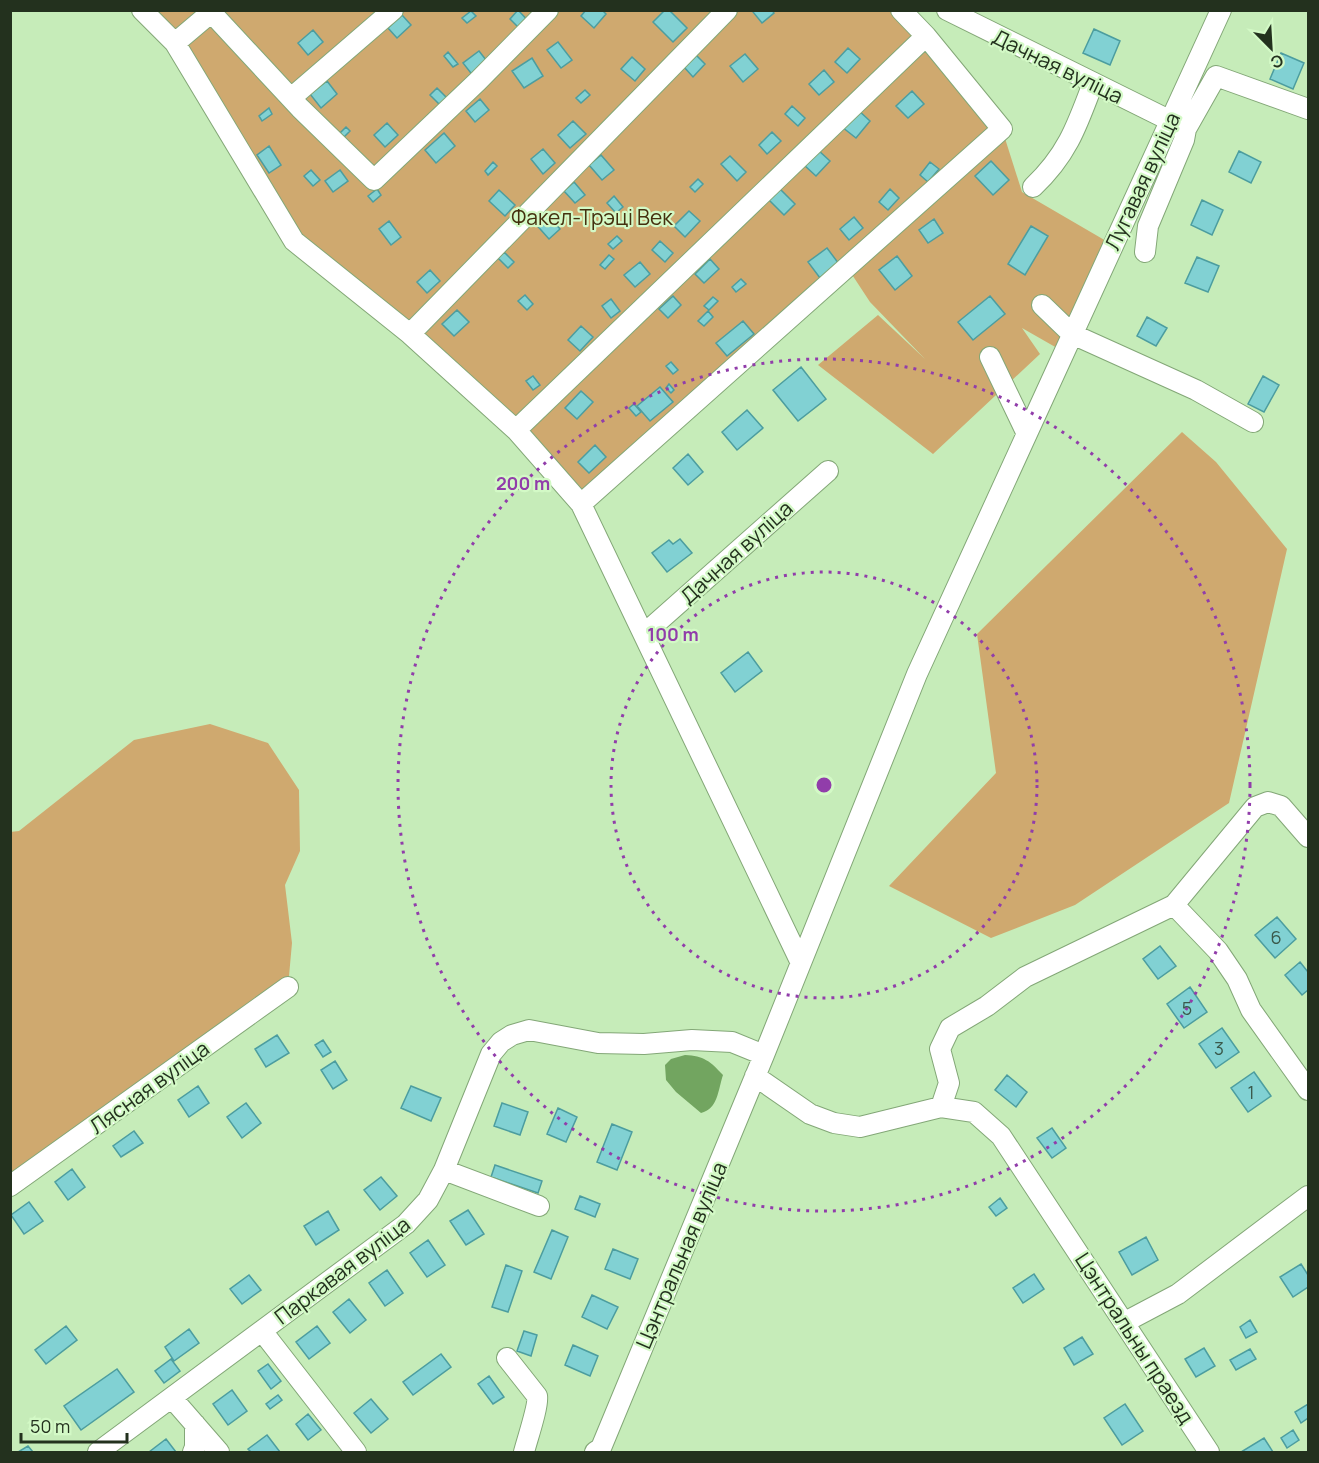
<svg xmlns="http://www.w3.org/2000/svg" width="1319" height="1463" font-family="Manrope,sans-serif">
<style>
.green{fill:#cfa96f}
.water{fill:#72a560}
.building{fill:#81d1d3;stroke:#4c9d9f;stroke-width:1.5}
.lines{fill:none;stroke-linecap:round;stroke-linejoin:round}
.minor-casing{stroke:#83a777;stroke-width:22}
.minor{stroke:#fff;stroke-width:20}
.ring{fill:none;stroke:#913daa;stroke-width:3;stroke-dasharray:3 6}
.labels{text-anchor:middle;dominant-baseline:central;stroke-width:4.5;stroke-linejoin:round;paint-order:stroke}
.number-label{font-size:18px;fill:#3a594b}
.street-label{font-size:21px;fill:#23311e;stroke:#d3f9c6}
.park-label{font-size:21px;fill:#44300e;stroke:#d3f9c6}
.centre{fill:#913daa;stroke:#d3f9c6;stroke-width:3}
.ring-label{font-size:18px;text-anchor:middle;font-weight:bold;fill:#913daa;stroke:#d3f9c6;stroke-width:4.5;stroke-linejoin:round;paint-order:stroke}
</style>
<rect width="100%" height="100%" fill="#c6ecb9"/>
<path class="green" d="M142 11H901L1002 129 1022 192 1113 245 1064 352 1022 328 1040 354 933 454 818 365 878 315 925 359 870 302 847 267 581 504 516 430 294 241Z
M1182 432 1216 462 1287 549 1229 803 1075 905 991 938 889 886 996 773 977 634Z
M210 724 268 743 299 790 300 851 285 885 292 943 288 987 10 1186V832L19 831 134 740Z"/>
<path class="water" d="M685 1055C704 1056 710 1061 723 1075 718 1090 718 1109 701 1113L676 1092 666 1080 665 1065 671 1059Z"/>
<path class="building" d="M518 10 532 25 524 33 510 19Z
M586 10H602L606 14 594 28 581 16Z
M665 10H669L687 28 673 42 653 22Z
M754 10H772L774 13 762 23 753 12Z
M471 11 476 16 467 23 462 18Z
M402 15 411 25 397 38 388 28Z
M1094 29 1120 41 1110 65 1083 53Z
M313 30 323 42 308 55 298 43Z
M558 42 572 60 561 68 547 50Z
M848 48 860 59 847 73 835 62Z
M479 51 490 65 474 77 463 63Z
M448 52 458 64 453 67 444 56Z
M1281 53 1304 63 1293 89 1270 79Z
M745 54 758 69 743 82 730 66Z
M696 55 705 64 693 77 684 67Z
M632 57 645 69 635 81 621 69Z
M532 58 543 76 524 88 512 71Z
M824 70 834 82 819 95 809 84Z
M327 81 337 94 321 108 310 94Z
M437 88 447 98 440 105 430 95Z
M585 90 590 95 581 103 576 98Z
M912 91 924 104 908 118 896 106Z
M480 99 489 110 475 122 466 111Z
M792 106 805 118 798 126 785 114Z
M269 108 272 114 262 121 259 116Z
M857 109 870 121 856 138 842 127Z
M573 121 586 134 570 148 558 135Z
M387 123 398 135 385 147 374 135Z
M346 127 350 131 343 138 339 134Z
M772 132 781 141 767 154 759 145Z
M444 133 455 146 436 163 425 150Z
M269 146 281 165 269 173 257 155Z
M543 149 555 163 543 174 531 159Z
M818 150 830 161 816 176 804 165Z
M1239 151 1261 162 1251 183 1229 172Z
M601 155 614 170 602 180 589 165Z
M730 156 746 172 737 181 721 164Z
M991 161 1009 180 993 195 975 176Z
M493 162 497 166 488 175 485 171Z
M930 162 939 169 928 182 920 175Z
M311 170 320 180 313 186 304 176Z
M340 170 348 181 333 192 325 181Z
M698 179 703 184 695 192 690 187Z
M574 182 585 195 575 203 564 191Z
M377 189 381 195 373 202 368 196Z
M780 189 795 204 784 215 769 200Z
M890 189 899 198 888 210 879 202Z
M499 190 515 205 505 216 489 201Z
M614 196 623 207 616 213 607 203Z
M1202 200 1223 210 1212 235 1191 225Z
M544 211 560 229 549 239 533 221Z
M689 211 700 221 685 237 674 226Z
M854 217 863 228 849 240 840 229Z
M934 219 943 233 928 243 919 230Z
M389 221 401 237 391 245 379 229Z
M1031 226 1048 236 1025 275 1008 264Z
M617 236 622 241 613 249 608 244Z
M660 241 673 253 665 262 652 250Z
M827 248 839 264 820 278 808 262Z
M504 252 514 262 508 268 498 258Z
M609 255 614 259 605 269 600 265Z
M897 256 912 276 895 290 879 270Z
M1197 257 1219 266 1208 292 1185 283Z
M710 259 719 269 704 283 695 274Z
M640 262 650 274 635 287 624 275Z
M430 270 440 281 427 293 417 282Z
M741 279 746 284 736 292 732 287Z
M525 295 533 304 527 310 518 301Z
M673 296 681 305 668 318 659 309Z
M990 296 1005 314 973 340 958 322Z
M713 297 718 301 709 310 704 306Z
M611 299 620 311 611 318 602 306Z
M457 310 469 322 454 336 442 324Z
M708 311 713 317 704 326 698 321Z
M1147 317 1167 328 1156 346 1137 336Z
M743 321 754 334 727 356 716 343Z
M581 326 593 337 580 351 568 340Z
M671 362 678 370 673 374 666 366Z
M801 367 826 399 798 421 773 390Z
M533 376 540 385 533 390 526 381Z
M1263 376 1279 385 1264 412 1248 404Z
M669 384 674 390 671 393 666 388Z
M660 387 673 402 650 421 637 406Z
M581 391 593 402 577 419 565 408Z
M634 404 641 412 636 416 629 408Z
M747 410 763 428 737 450 722 432Z
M595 445 606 457 589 473 578 462Z
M688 454 703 472 688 485 673 468Z
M680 539 692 553 667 572 652 553 669 540 673 544Z
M748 652 762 671 735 692 721 673Z
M1277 917 1296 939 1275 958 1255 935Z
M1160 946 1176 966 1158 979 1143 959Z
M1300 962 1308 972V990L1302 995 1285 975Z
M1190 987 1207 1012 1184 1028 1167 1004Z
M1222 1028 1239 1052 1216 1068 1199 1044Z
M277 1035 289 1053 266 1067 255 1049Z
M323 1040 331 1052 323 1057 315 1045Z
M335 1061 347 1080 333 1089 321 1070Z
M1254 1072 1271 1096 1248 1112 1231 1088Z
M1007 1075 1027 1092 1016 1107 995 1090Z
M198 1086 209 1103 189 1117 178 1100Z
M411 1086 441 1098 431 1121 401 1108Z
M246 1103 261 1123 242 1138 227 1117Z
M502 1103 528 1112 520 1135 494 1126Z
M558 1108 577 1117 566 1142 547 1134Z
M612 1124 632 1132 617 1170 597 1162Z
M1052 1128 1066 1148 1052 1158 1037 1138Z
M134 1131 143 1143 121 1157 113 1146Z
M495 1165 542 1181 538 1193 491 1177Z
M72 1169 85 1187 68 1200 55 1182Z
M381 1177 397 1196 380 1210 364 1190Z
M580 1196 600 1204 595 1217 575 1209Z
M1000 1198 1007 1208 996 1216 989 1207Z
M29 1202 43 1221 24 1234 11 1215Z
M468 1210 484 1234 466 1245 450 1221Z
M328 1211 339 1230 316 1245 304 1226Z
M552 1230 568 1237 551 1279 534 1272Z
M1146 1237 1158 1260 1132 1275 1119 1252Z
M428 1240 445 1265 427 1277 410 1253Z
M613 1249 638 1259 630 1279 605 1269Z
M1301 1264 1308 1275V1287L1293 1297 1280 1277Z
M506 1265 522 1271 508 1312 492 1307Z
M387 1270 403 1293 385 1306 369 1283Z
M1034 1274 1044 1289 1023 1303 1013 1288Z
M249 1275 261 1290 242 1304 230 1289Z
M592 1295 618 1307 607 1329 582 1317Z
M349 1299 366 1320 350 1333 333 1312Z
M1250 1320 1257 1332 1246 1338 1240 1327Z
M66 1326 77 1340 46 1364 35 1350Z
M317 1326 330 1343 309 1359 296 1342Z
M189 1329 199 1343 174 1361 165 1347Z
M524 1331 537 1335 531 1356 517 1351Z
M1082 1337 1093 1354 1074 1365 1064 1348Z
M573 1345 598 1356 590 1376 565 1365Z
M1204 1348 1215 1366 1196 1377 1185 1359Z
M1250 1349 1256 1359 1236 1370 1230 1360Z
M441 1354 451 1367 413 1395 403 1382Z
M171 1359 180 1371 164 1383 155 1371Z
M268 1364 281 1381 271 1389 258 1371Z
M117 1369 134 1392 81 1430 64 1406Z
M489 1376 504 1397 493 1404 478 1384Z
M232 1390 247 1411 228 1425 213 1404Z
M278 1395 282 1400 270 1409 266 1404Z
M371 1399 388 1419 371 1433 354 1413Z
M1125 1404 1143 1431 1122 1445 1104 1418Z
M1308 1404V1418L1301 1423 1295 1412Z
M308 1414 321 1430 308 1440 296 1424Z
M1293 1430 1299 1440 1287 1448 1281 1438Z
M267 1435 280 1452H251L248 1449Z
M1264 1438 1273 1452H1241Z
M166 1439 176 1452H149Z
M28 1446 33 1452H18Z"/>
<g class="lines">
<defs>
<path id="minor" d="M142 10 175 43 294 241 410 334 516 430 581 504 800 961
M209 10 300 108 374 180 478 81 548 10
M947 10 1181 126
M175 43 214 10
M291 98 393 10
M1033 187C1067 155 1077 126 1093 83
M1145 252 1148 226 1184 140 1186 129 1216 76 1308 109
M1042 305 1072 334 1196 390 1253 422
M410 334 727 10
M990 357 1026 432
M516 430 926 36
M581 504 1002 129 926 36 901 10
M644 634 828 471
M1174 905 1218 951 1237 979 1251 1010 1308 1090
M755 1076 810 1114 834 1123 860 1127 941 1107 974 1112 1001 1136 1209 1452
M941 1107 949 1083 940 1049 950 1028 987 1006 1025 977 1174 905 1255 807 1268 802 1281 806 1308 837
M444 1170 539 1206
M10 1186 288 987
M1125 1322 1178 1294 1308 1196
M262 1331 356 1452
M507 1358 537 1396C539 1405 527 1440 524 1452
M172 1398 219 1452
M98 1452 406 1224 428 1200 444 1170 491 1054 501 1042 512 1035 529 1030 598 1043 644 1044 692 1040 732 1042 764 1055
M193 1452 195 1447V1424
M595 1452 601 1448 764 1055 917 674 1221 10"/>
</defs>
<use href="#minor" class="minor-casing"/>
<use href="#minor" class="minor"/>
</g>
<g class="ring">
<circle cx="824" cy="785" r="213"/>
<circle cx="824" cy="785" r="426"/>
</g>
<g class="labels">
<g class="number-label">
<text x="1276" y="937">6</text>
<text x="1187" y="1008">5</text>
<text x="1219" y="1048">3</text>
<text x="1251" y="1092">1</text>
</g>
<g class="street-label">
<text transform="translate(1058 66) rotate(26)">Дачная вуліца</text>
<text transform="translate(1142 181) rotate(-65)">Лугавая вуліца</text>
<text transform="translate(736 552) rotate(-42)">Дачная вуліца</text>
<text transform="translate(149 1087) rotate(-36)">Лясная вуліца</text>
<text transform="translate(681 1255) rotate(-67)">Цэнтральная вуліца</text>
<text transform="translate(342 1270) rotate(-37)">Паркавая вуліца</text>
<text transform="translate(1135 1338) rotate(57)">Цэнтральны праезд</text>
</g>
<g class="park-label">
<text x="592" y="217">Факел-Трэці Век</text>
</g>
</g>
<circle cx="824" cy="785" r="9" class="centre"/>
<g class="ring-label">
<text x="523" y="490">200 m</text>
<text x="673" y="641">100 m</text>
</g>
<rect width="1319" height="1463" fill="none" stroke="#23311e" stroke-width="24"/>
<g transform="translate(1271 48) rotate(156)" stroke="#d3f9c6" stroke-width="4.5" paint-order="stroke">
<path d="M0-4.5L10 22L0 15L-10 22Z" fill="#23311e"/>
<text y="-9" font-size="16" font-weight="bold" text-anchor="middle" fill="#23311e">С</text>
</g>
<path d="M21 1433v9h106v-9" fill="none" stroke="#23311e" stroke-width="3"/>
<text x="30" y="1433" font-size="18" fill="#23311e" stroke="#d3f9c6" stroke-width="4.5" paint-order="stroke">50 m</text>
</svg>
